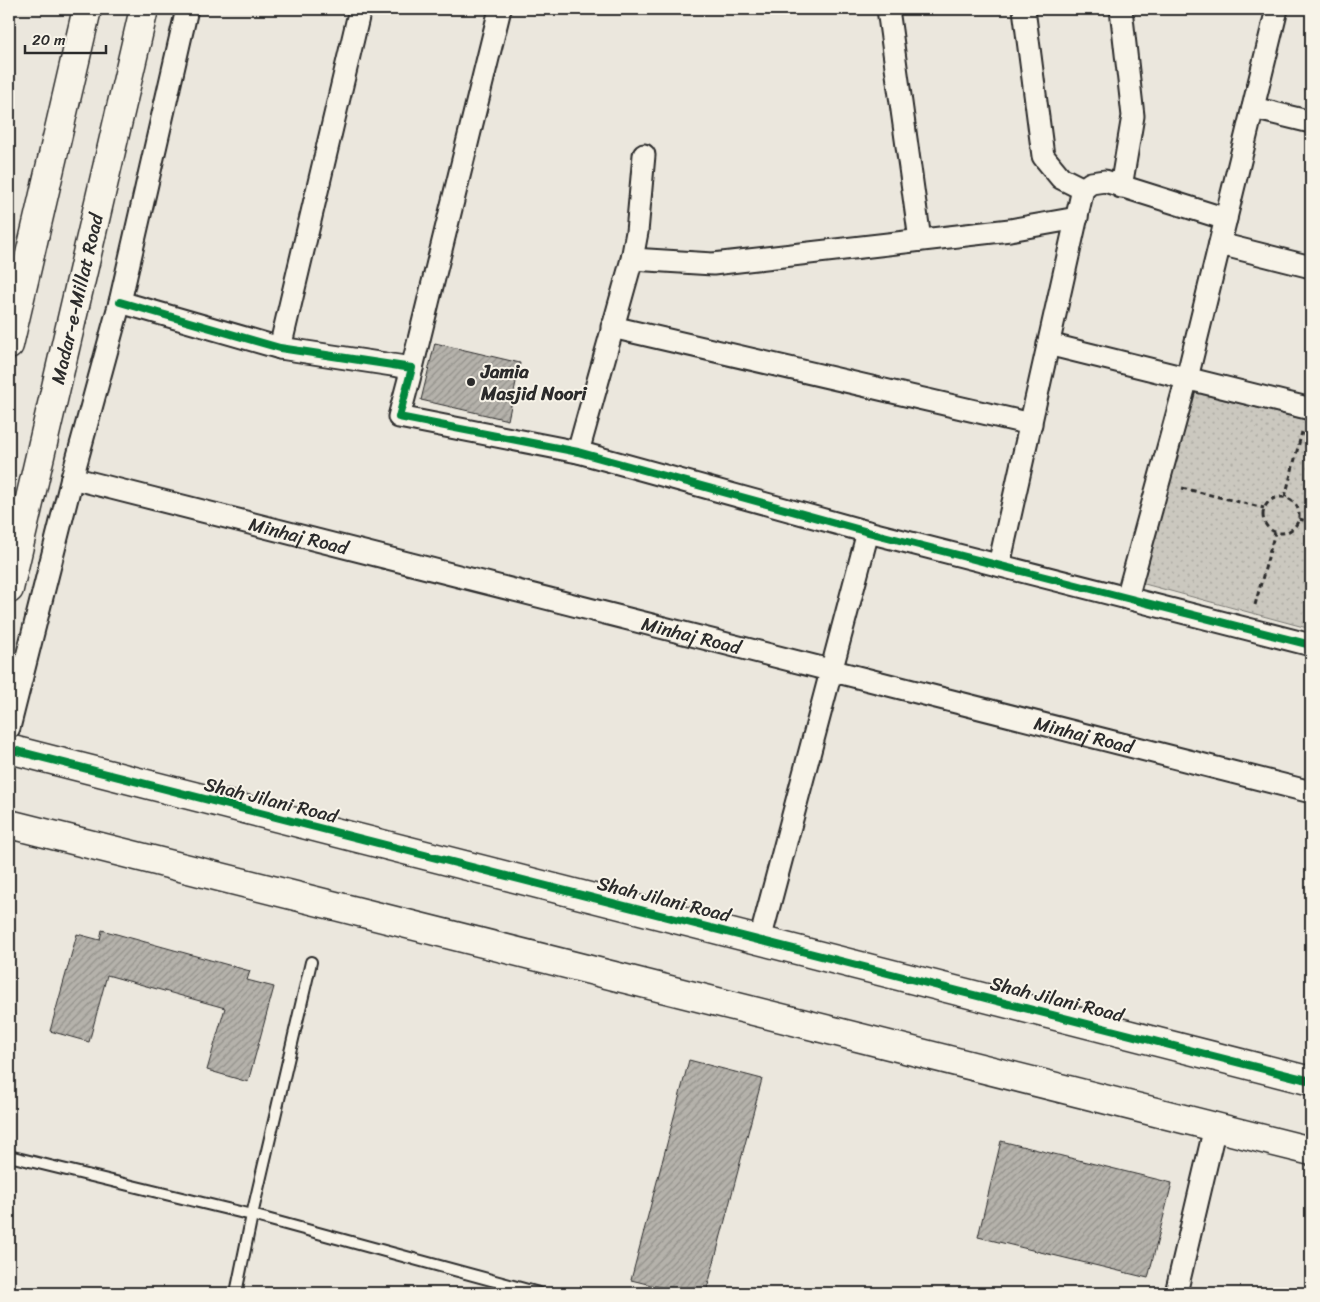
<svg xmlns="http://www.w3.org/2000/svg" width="1320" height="1302" font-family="Sriracha,sans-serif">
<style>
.grass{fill:url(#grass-dots);stroke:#7b7a75}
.building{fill:url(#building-hatch);stroke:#2b2b2b}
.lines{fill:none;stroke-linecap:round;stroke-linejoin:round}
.lane-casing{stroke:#2b2b2b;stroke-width:14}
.street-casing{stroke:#2b2b2b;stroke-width:25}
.secondary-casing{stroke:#2b2b2b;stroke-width:31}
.path{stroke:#2b2b2b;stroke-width:3;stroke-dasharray:5 4;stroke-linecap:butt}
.lane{stroke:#f7f3e8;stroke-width:10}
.street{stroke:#f7f3e8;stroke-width:21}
.secondary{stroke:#f7f3e8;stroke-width:28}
.cycleway-casing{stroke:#f7f3e8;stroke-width:11}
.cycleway{stroke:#00873e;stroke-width:8}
.poi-dot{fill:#2b2b2b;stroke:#f7f3e8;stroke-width:2}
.labels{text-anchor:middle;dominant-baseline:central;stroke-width:4;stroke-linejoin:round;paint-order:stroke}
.street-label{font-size:19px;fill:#2b2b2b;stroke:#f7f3e8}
.poi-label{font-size:19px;font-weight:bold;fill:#2b2b2b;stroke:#f7f3e8;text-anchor:start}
</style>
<defs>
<pattern id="grass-dots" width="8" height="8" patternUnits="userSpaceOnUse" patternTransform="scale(1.25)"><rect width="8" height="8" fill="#cbc8bf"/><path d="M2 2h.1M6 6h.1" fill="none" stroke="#aeaca4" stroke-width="1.8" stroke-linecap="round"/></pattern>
<pattern id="building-hatch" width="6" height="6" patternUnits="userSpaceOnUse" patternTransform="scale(1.25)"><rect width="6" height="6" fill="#b5b2ab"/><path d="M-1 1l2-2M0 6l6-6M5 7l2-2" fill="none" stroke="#93918b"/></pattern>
</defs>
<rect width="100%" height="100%" fill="#ebe7dd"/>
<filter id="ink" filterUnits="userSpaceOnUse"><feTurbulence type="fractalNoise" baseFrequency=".02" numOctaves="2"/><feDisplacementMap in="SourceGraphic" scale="10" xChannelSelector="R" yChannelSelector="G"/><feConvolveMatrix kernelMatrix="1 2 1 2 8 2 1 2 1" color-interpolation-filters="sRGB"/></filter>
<g filter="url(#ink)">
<path class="grass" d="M1187 391 1311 421V629L1137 582Z"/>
<path class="building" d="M435 343 520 363 508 420 421 400Z
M102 930 250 971 247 980 274 987 248 1082 207 1070 225 1008 107 975 89 1042 50 1031 77 934 100 940Z
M689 1060 762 1079 706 1293H684L631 1280Z
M1001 1141 1172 1183 1148 1278 978 1237Z"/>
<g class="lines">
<defs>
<path id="lane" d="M9 1156 252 1215 539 1293
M236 1293 252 1215 311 962"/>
<g id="street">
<path d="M888 9 920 240"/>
<path d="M1024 9 1043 156 1061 178 1083 189"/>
<path d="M1121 9 1133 116 1121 187"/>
<path d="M1253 108 1311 122"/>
<path d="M1220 244 1311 267"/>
<path d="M632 259 713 264 1010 230 1077 218"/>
<path d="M120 302 280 348 412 368 399 417 578 452 868 532 1311 645"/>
<path d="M612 327 1031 424"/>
<path d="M1048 344 1311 409"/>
<path d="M280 348 360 9"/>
<path d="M412 368 500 9"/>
<path d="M578 452 632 259 637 232 644 155"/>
<path id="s1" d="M72 478 1311 792"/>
<path d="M999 565 1083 189 1091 183 1105 181 1226 219"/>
<path d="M1127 598 1187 378 1277 9"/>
<path d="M9 728 72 478 120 302 187 9"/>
<path d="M760 940 868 532"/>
<path d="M1176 1293 1215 1127"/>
</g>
<g id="secondary">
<path d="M9 345 87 9"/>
<path id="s2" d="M9 589 144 9"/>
<path d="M9 749 1311 1081"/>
<path d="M9 824 1311 1151"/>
</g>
</defs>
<use href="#lane" class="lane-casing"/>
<use href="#street" class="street-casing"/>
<use href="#secondary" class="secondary-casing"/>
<path class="path" d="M1182 488 1264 508
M1285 497 1302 432
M1263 515a18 18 0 1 1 36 0a18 18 0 1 1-36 0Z
M1299 519 1311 522
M1255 605 1275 532"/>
<use href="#lane" class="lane"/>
<use href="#street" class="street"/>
<use href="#secondary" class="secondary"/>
<defs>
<path id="cycleway" d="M120 302 280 348 412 368 399 417 578 452 868 532 1311 645
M9 749 1311 1081"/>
</defs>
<use href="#cycleway" class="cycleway-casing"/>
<use href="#cycleway" class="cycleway"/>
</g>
</g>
<circle class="poi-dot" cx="471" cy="382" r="5"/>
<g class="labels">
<g class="street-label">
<text stroke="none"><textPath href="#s2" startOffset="298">Madar-e-Millat Road</textPath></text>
<text stroke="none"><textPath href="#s1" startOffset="234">Minhaj Road</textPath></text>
<text stroke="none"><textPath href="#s1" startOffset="639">Minhaj Road</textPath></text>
<text stroke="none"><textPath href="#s1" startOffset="1044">Minhaj Road</textPath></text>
<text transform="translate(271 800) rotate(14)">Shah Jilani Road</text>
<text transform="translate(664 899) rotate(14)">Shah Jilani Road</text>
<text transform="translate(1057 999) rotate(14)">Shah Jilani Road</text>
</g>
<g class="poi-label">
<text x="481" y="371">Jamia<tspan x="481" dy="22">Masjid Noori</tspan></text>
</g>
</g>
<rect width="1320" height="1302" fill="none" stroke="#f7f3e8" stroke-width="30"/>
<rect x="15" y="15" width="1290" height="1272" fill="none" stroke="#2b2b2b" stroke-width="2" filter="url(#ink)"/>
<path d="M25 45v8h81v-8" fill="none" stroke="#2b2b2b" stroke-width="2.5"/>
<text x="32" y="45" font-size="15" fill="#2b2b2b" stroke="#f7f3e8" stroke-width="4" paint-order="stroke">20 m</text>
</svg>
